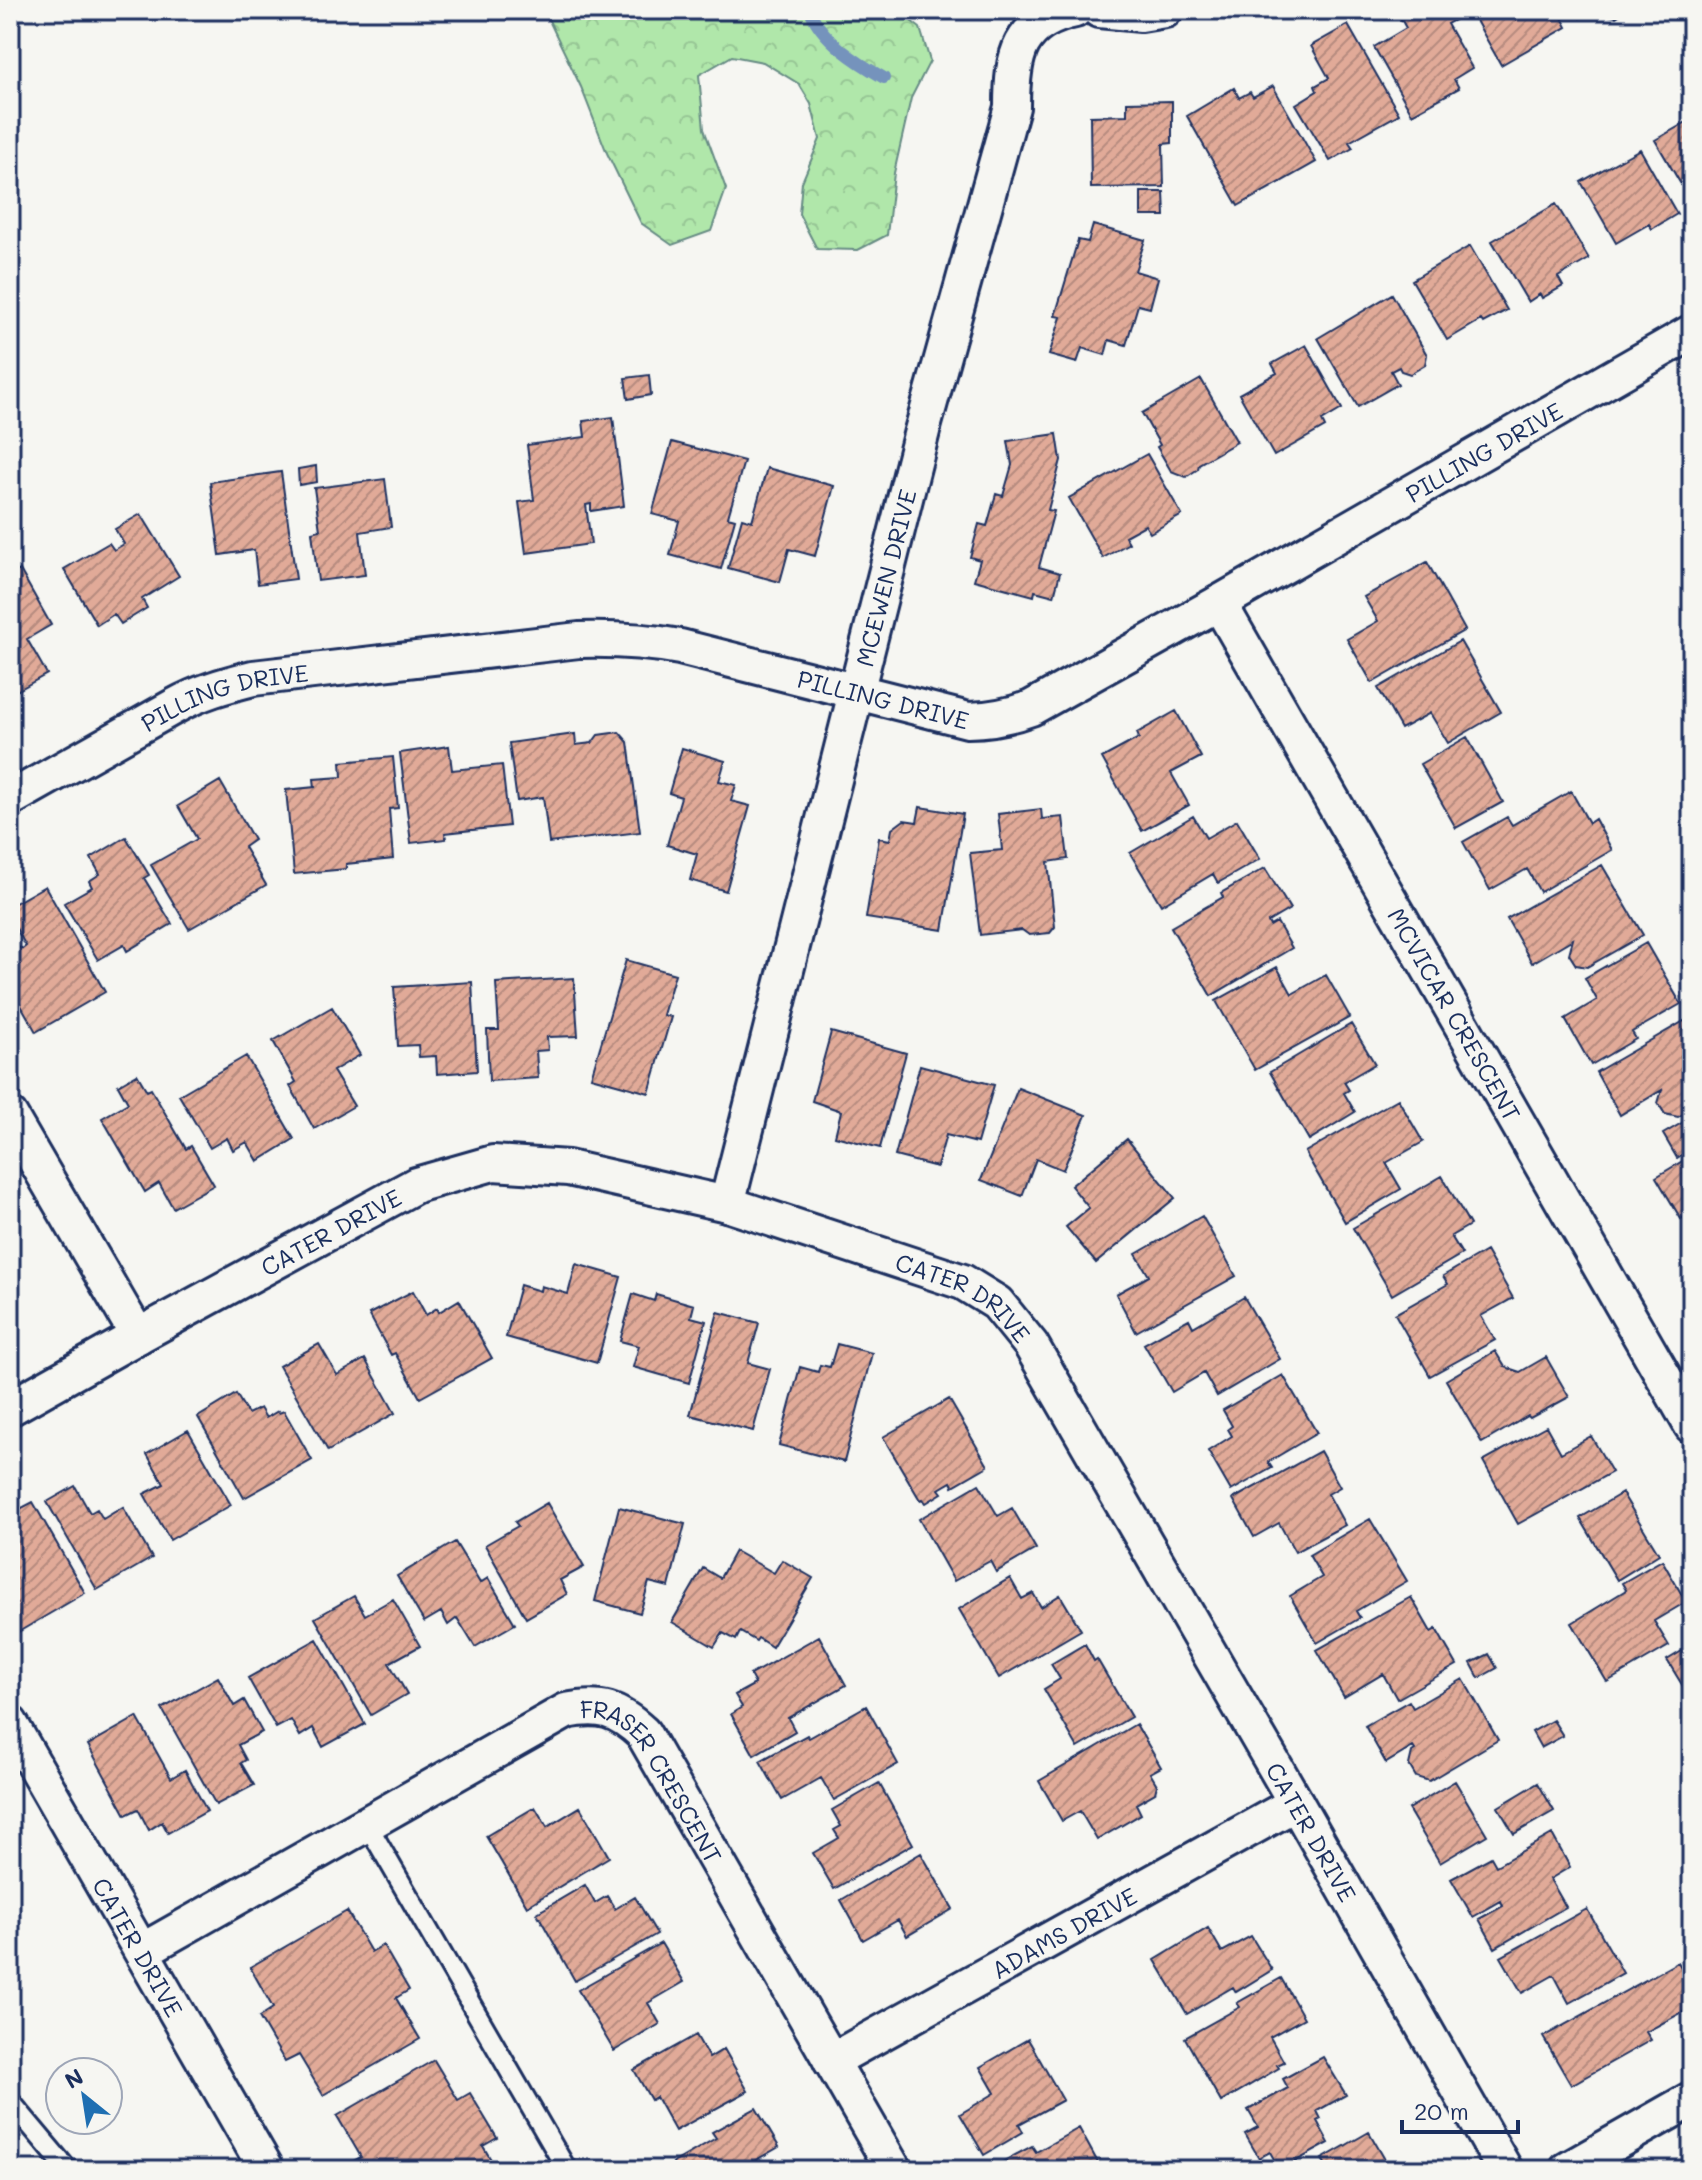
<svg xmlns="http://www.w3.org/2000/svg" width="1702" height="2180" font-family="Mali,sans-serif">
<style>
.forest{fill:url(#forest-crowns);stroke:#668b84;stroke-width:2}
.lines{fill:none;stroke-linecap:round;stroke-linejoin:round}
.stream{stroke:#7593bc;stroke-width:12}
.building{fill:url(#building-hatch);stroke:#1b2f5e;stroke-width:2}
.service-casing{stroke:#1b2f5e;stroke-width:24}
.minor-casing{stroke:#1b2f5e;stroke-width:40}
.service{stroke:#f6f6f2;stroke-width:18}
.minor{stroke:#f6f6f2;stroke-width:34}
.labels{text-anchor:middle;dominant-baseline:central;stroke-width:6;stroke-linejoin:round;paint-order:stroke}
.street-label{font-size:24px;fill:#1b2f5e;stroke:#f6f6f2}
</style>
<defs>
<pattern id="forest-crowns" width="20" height="18" patternUnits="userSpaceOnUse" patternTransform="scale(2)"><rect width="20" height="18" fill="#b0e7aa"/><path d="M2 6a3 3 0 1 1 6 0M12 15a3 3 0 1 1 6 0" fill="none" stroke="#97c695"/></pattern>
<pattern id="building-hatch" width="6" height="6" patternUnits="userSpaceOnUse" patternTransform="scale(2)"><rect width="6" height="6" fill="#e1aa98"/><path d="M-1 1l2-2M0 6l6-6M5 7l2-2" fill="none" stroke="#b68b7f"/></pattern>
</defs>
<rect width="100%" height="100%" fill="#f6f6f2"/>
<filter id="ink" filterUnits="userSpaceOnUse"><feTurbulence type="fractalNoise" baseFrequency=".0125" numOctaves="2"/><feDisplacementMap in="SourceGraphic" scale="16" xChannelSelector="R" yChannelSelector="G"/><feConvolveMatrix kernelMatrix="1 2 1 2 8 2 1 2 1" color-interpolation-filters="sRGB"/></filter>
<g filter="url(#ink)">
<path class="forest" d="M544 10H897L920 28 930 61 911 98 894 173 887 235 858 250 817 249 799 214 802 182 820 139 811 104 799 84 763 62 732 56 699 75 704 129 726 189 711 231 672 245 641 223 607 153 581 87Z"/>
<g class="lines">
<path class="stream" d="M810 10C821 40 858 63 884 78"/>
</g>
<path class="building" d="M1396 10H1451L1456 19 1447 24 1472 68 1454 79 1459 88 1412 114 1374 47 1406 28Z
M1470 10H1558L1567 27 1501 65Z
M1576 10H1627L1616 17 1591 11 1580 18Z
M1348 25 1399 114 1349 142 1353 148 1330 161 1296 104 1317 91 1315 86 1329 78 1311 46Z
M1273 86 1316 162 1238 206 1187 116 1234 88 1239 98 1250 92 1253 97Z
M1172 101V143L1163 144 1164 187 1091 188 1090 116 1127 115V102Z
M1692 119V203L1655 140Z
M1640 149 1677 214 1652 229 1649 224 1616 243 1581 182Z
M1141 192H1164L1165 216H1141Z
M1556 204 1589 259 1558 277 1563 286 1542 298 1540 294 1528 302 1492 241Z
M1093 225 1145 240 1135 271 1158 278 1150 308 1138 305 1126 345 1109 340 1105 355 1082 348 1077 363 1049 355 1061 317 1055 316 1078 240 1088 242Z
M1470 246 1507 310 1483 323 1481 320 1447 340 1412 280Z
M1392 294 1427 355 1425 365 1410 374 1401 371 1399 367 1391 371 1398 384 1358 407 1318 338Z
M1306 345 1342 409 1322 421 1325 427 1274 456 1239 394 1277 373 1272 364Z
M649 375 651 395 628 399 625 378Z
M1201 379 1237 442 1199 464 1198 469 1186 477 1171 471 1157 447 1160 445 1142 413Z
M613 417 624 506 591 511V504L586 505 591 544 526 553 519 502 534 500 527 445 585 437 583 421Z
M1057 434 1061 460 1048 510 1054 511 1039 567 1060 573 1054 596 1035 591 1034 596 974 580 980 560 970 557 979 524 987 526 996 494 1003 496 1012 465 1008 441Z
M672 442 744 461 728 517 735 519 721 569 670 555 679 521 652 514Z
M1147 454 1182 515 1150 533 1145 525 1125 536 1129 543 1103 558 1069 498Z
M316 466 317 482 299 485 298 469Z
M767 468 834 486 815 556 789 549 780 582 728 568 742 518 752 521Z
M281 472 296 579 258 584 254 550 220 555 210 482Z
M385 479 391 527 360 532 365 575 318 581 312 532 320 530 314 488Z
M141 514 179 576 142 599 147 608 121 624 114 614 97 625 64 569 109 543 114 550 124 544 115 529Z
M1427 562 1465 630 1372 683 1347 639 1378 621 1364 597Z
M20 570 51 625 27 639 47 674 13 693 10 688V575Z
M1460 641 1501 712 1448 743 1430 713 1401 729 1378 688Z
M1176 711 1201 757 1171 773 1189 805 1142 831 1102 758 1139 738 1137 733Z
M619 732 628 742 640 832 549 843 543 797 517 801 509 743 575 734 576 745 592 743 598 735Z
M1467 737 1503 802 1456 828 1420 764Z
M449 746 452 770 502 765 509 826 445 833 446 839 411 843 400 753Z
M682 748 725 761 719 781 736 785 731 801 750 806 726 891 690 880 697 854 667 845 681 797 669 793Z
M393 757 398 808 389 809 393 859 346 864V869L294 874 286 790 315 787 314 779 342 777 341 762Z
M220 781 254 840 244 847 266 885 189 929 151 865 197 839 178 806Z
M1571 791 1589 823 1595 819 1612 850 1540 892 1527 869 1490 890 1463 842 1507 817 1512 825Z
M920 807 963 814 943 930 866 918 879 838 890 840 892 829 904 820 917 822Z
M1041 809 1042 819 1063 817 1068 859 1048 862 1055 927 1050 933 1029 935 1022 930 980 935 970 853 1002 850 998 814Z
M1193 816 1206 838 1237 820 1260 859 1218 883 1213 874 1161 905 1130 853Z
M126 837 149 875 144 878 172 924 127 951 124 945 98 960 64 903 92 887 89 881 100 874 91 858Z
M1602 865 1643 935 1587 967 1576 965 1569 954 1573 939 1532 963 1507 919Z
M1265 868 1290 909 1268 922 1270 926 1277 922 1292 948 1211 996 1171 927 1223 897 1221 893Z
M45 886 105 992 36 1032 10 986V948L14 945 22 949 26 946 10 918V906Z
M1646 943 1681 1004 1632 1032 1636 1039 1591 1065 1565 1019 1597 1000 1585 978Z
M626 960 675 974 663 1015 671 1017 649 1093 591 1077Z
M1277 967 1292 994 1326 975 1350 1017 1255 1070 1216 1001Z
M574 978 578 1036 547 1037 548 1050 536 1051 538 1078 489 1081 487 1030H499L496 983Z
M472 982 477 1071 437 1074 436 1056 419 1057 418 1045 398 1046 394 987Z
M332 1007 360 1055 333 1071 354 1106 314 1129 290 1086 296 1082 273 1041Z
M1691 1017 1692 1109 1678 1117 1665 1114 1658 1103 1662 1090 1620 1115 1596 1072Z
M1351 1024 1375 1064 1344 1082 1349 1090 1344 1093 1355 1112 1309 1140 1270 1072Z
M831 1032 906 1053 880 1148 835 1136 841 1111 812 1101Z
M246 1056 294 1139 258 1161 247 1142 233 1150 227 1138 210 1148 179 1095Z
M920 1065 994 1085 977 1143 946 1135 937 1167 895 1156Z
M137 1074 147 1091 151 1089 186 1149 191 1146 214 1185 173 1208 159 1183 145 1192 102 1118 128 1103 118 1085Z
M1018 1088 1086 1115 1063 1170 1036 1159 1022 1196 981 1180Z
M1398 1099 1423 1142 1386 1163 1401 1189 1345 1222 1305 1152Z
M1692 1117V1212L1681 1219 1656 1177 1689 1157 1686 1152 1677 1158 1663 1134Z
M1127 1139 1175 1198 1096 1263 1066 1227 1089 1208 1071 1186Z
M1442 1176 1470 1225 1451 1236 1462 1254 1392 1295 1353 1228Z
M1202 1216 1236 1276 1136 1332 1116 1294 1149 1276 1136 1254Z
M1486 1251 1513 1298 1481 1316 1495 1340 1430 1376 1395 1314 1448 1284 1443 1276Z
M576 1264 621 1277 597 1363 506 1337 520 1285 540 1291 541 1286 568 1294Z
M413 1291 426 1315 437 1308 439 1312 459 1300 492 1358 420 1398 395 1353 391 1355 369 1314Z
M633 1294 654 1301 656 1294 694 1305 691 1317 706 1321 689 1383 633 1367 639 1346 620 1341Z
M1244 1297 1280 1359 1217 1396 1204 1373 1172 1392 1144 1344 1189 1319 1193 1327Z
M718 1312 759 1323 748 1363 770 1369 753 1431 690 1415Z
M319 1344 337 1375 365 1359 395 1413 328 1451 279 1366Z
M837 1344 872 1353 844 1462 779 1445 800 1367 818 1372 820 1365 830 1367Z
M1495 1351 1505 1367 1520 1372 1546 1357 1569 1397 1530 1418 1528 1416 1482 1443 1446 1380Z
M1283 1375 1317 1433 1268 1462 1272 1468 1231 1491 1208 1451 1232 1436 1228 1429 1232 1426 1223 1410Z
M236 1394 248 1414 260 1408 266 1418 278 1411 279 1413 284 1411 312 1460 244 1498 198 1417Z
M949 1399 988 1466 953 1486 951 1482 939 1489 942 1493 926 1503 923 1499 920 1500 883 1437Z
M1546 1426 1561 1453 1591 1436 1612 1472 1518 1524 1483 1461Z
M188 1430 231 1505 170 1540 144 1494 164 1484 147 1454Z
M1320 1451 1340 1487 1328 1494 1345 1525 1295 1552 1279 1523 1254 1537 1233 1499Z
M979 1484 998 1516 1012 1508 1036 1549 996 1572 990 1561 954 1581 919 1519Z
M75 1486 90 1513 97 1509 103 1519 123 1507 152 1558 97 1590 47 1502Z
M1622 1493 1659 1554 1617 1580 1580 1518Z
M33 1502 85 1593 15 1634 10 1626V1514Z
M547 1503 584 1567 560 1580 567 1594 526 1618 485 1545 518 1526 515 1522Z
M619 1507 685 1524 669 1587 649 1582 640 1613 595 1601Z
M1370 1519 1407 1581 1356 1611 1360 1618 1317 1643 1290 1596 1322 1577 1309 1555Z
M455 1542 480 1583 488 1578 515 1624 475 1647 457 1618 448 1625 441 1612 424 1622 397 1576Z
M735 1551 774 1573 782 1560 813 1578 772 1647 758 1638 756 1641 740 1632 736 1640 723 1633 714 1647 672 1622 703 1568 720 1578Z
M1662 1560 1686 1602 1654 1621 1669 1646 1607 1682 1572 1623 1626 1590 1622 1583Z
M1010 1578 1022 1599 1033 1593 1041 1607 1060 1595 1081 1630 999 1678 959 1609Z
M354 1596 365 1615 393 1599 420 1646 389 1663 407 1694 371 1715 315 1618Z
M1411 1597 1431 1632 1436 1629 1457 1665 1397 1699 1383 1674 1344 1697 1317 1650Z
M819 1636 846 1685 788 1718 795 1731 754 1755 731 1714 742 1707 735 1695 755 1684 750 1675Z
M317 1639 365 1724 323 1747 313 1728 300 1736 291 1720 276 1728 248 1678Z
M1085 1644 1094 1661 1097 1659 1131 1717 1078 1748 1044 1689 1060 1679 1051 1664Z
M1692 1645V1701L1667 1660Z
M1489 1654 1497 1668 1479 1678 1471 1663Z
M218 1677 234 1706 244 1700 262 1732 238 1745 246 1760 241 1763 254 1785 216 1805 162 1709Z
M1463 1679 1498 1740 1429 1781 1416 1777 1409 1765 1412 1752 1415 1750 1413 1747 1386 1763 1365 1726 1409 1701 1413 1708Z
M866 1706 898 1764 834 1800 821 1778 782 1800 760 1761 807 1735 809 1738Z
M137 1717 171 1778 185 1770 207 1811 168 1833 162 1822 149 1830 138 1809 126 1815 88 1745Z
M1553 1720 1563 1736 1541 1748 1532 1732Z
M1136 1724 1161 1767 1150 1773 1157 1785 1155 1793 1136 1804 1141 1814 1097 1840 1080 1811 1062 1821 1039 1781Z
M1455 1781 1487 1835 1440 1863 1408 1809Z
M879 1783 913 1844 834 1889 813 1853 839 1838 834 1830 841 1826 832 1810Z
M1538 1783 1554 1811 1514 1834 1498 1807Z
M535 1807 547 1827 580 1807 609 1857 527 1906 486 1836Z
M1552 1834 1570 1867 1550 1879 1566 1907 1495 1948 1479 1919 1503 1906 1501 1901 1473 1917 1451 1879 1491 1857 1496 1866Z
M921 1853 953 1909 907 1936 898 1920 863 1940 841 1900Z
M585 1885 595 1903 607 1896 615 1909 635 1897 657 1934 575 1981 537 1913Z
M1587 1909 1623 1973 1569 2003 1554 1975 1522 1993 1501 1957Z
M347 1911 371 1952 383 1945 409 1990 396 1998 420 2039 323 2095 299 2055 285 2062 259 2017 273 2008 250 1967Z
M1208 1928 1222 1952 1251 1936 1272 1970 1236 1992 1233 1987 1187 2014 1155 1960Z
M661 1943 684 1982 648 2003 660 2024 614 2051 578 1990Z
M1678 1962 1692 1987V2007L1646 2032 1651 2040 1571 2085 1543 2037Z
M1281 1978 1304 2018 1270 2037 1284 2062 1277 2065 1279 2068 1221 2102 1185 2038 1240 2007 1237 2003Z
M696 2035 709 2058 724 2049 748 2091 675 2131 656 2097 651 2100 634 2070Z
M1028 2039 1063 2100 1019 2124 1023 2132 984 2155 960 2114 995 2093 980 2067Z
M1323 2057 1346 2095 1317 2111 1321 2119 1317 2121 1329 2143 1280 2170 1270 2152 1259 2158 1245 2134 1258 2127 1248 2110 1288 2088 1283 2079Z
M434 2060 458 2100 470 2093 497 2138 483 2146 497 2170H349L346 2165 361 2157 337 2116Z
M756 2108 779 2147 742 2168 743 2170H676L673 2163 716 2138 712 2132Z
M1079 2128 1102 2170H992L991 2168 1032 2146 1036 2152Z
M1369 2132 1391 2170H1329L1322 2159Z"/>
<g class="lines">
<defs>
<path id="service" d="M367 1824 567 2170
M10 2101 68 2170"/>
<g id="minor">
<path d="M1099 10 1141 14 1165 10"/>
<path id="s1" d="M1219 603 1692 1426"/>
<path id="s2" d="M10 799 175 706C200 692 225 685 253 678L579 640C614 639 646 641 680 647L968 720C991 720 1009 716 1031 708L1219 603 1692 332"/>
<path d="M10 1116 138 1336"/>
<path id="s3" d="M727 1204 922 431 1012 107C1012 56 1018 22 1075 10"/>
<path id="s4" d="M10 1408 138 1336 416 1185 493 1163 568 1168 727 1204 963 1282 997 1303 1031 1345 1296 1803 1505 2170"/>
<path id="s5" d="M10 1723 267 2170"/>
<path id="s6" d="M142 1951 566 1711C601 1704 617 1709 643 1733L894 2170"/>
<path id="s7" d="M831 2061 1296 1803"/>
<path d="M1567 2170 1692 2099"/>
</g>
</defs>
<use href="#service" class="service-casing"/>
<use href="#minor" class="minor-casing"/>
<use href="#service" class="service"/>
<use href="#minor" class="minor"/>
</g>
</g>
<g class="labels">
<g class="street-label">
<text stroke="none"><textPath href="#s2" startOffset="1584">PILLING DRIVE</textPath></text>
<text stroke="none"><textPath href="#s3" startOffset="646">MCEWEN DRIVE</textPath></text>
<text stroke="none"><textPath href="#s2" startOffset="912">PILLING DRIVE</textPath></text>
<text stroke="none"><textPath href="#s2" startOffset="240">PILLING DRIVE</textPath></text>
<text stroke="none"><textPath href="#s1" startOffset="474">MCVICAR CRESCENT</textPath></text>
<text stroke="none"><textPath href="#s4" startOffset="366">CATER DRIVE</textPath></text>
<text stroke="none"><textPath href="#s4" startOffset="1038">CATER DRIVE</textPath></text>
<text stroke="none"><textPath href="#s6" startOffset="610">FRASER CRESCENT</textPath></text>
<text stroke="none"><textPath href="#s4" startOffset="1686">CATER DRIVE</textPath></text>
<text stroke="none"><textPath href="#s7" startOffset="266">ADAMS DRIVE</textPath></text>
<text stroke="none"><textPath href="#s5" startOffset="258">CATER DRIVE</textPath></text>
</g>
</g>
<rect width="1702" height="2180" fill="none" stroke="#f6f6f2" stroke-width="40"/>
<rect x="20" y="20" width="1662" height="2140" fill="none" stroke="#1b2f5e" stroke-width="3" filter="url(#ink)"/>
<g transform="translate(84 2096) rotate(330)"><circle r="38" fill="#f6f6f2" stroke="#9ea6b7" stroke-width="2"/>
<path d="M0-6L14 30L0 20L-14 30Z" fill="#1f6fb2"/>
<text y="-12" font-size="22" font-weight="bold" text-anchor="middle" fill="#1b2f5e">N</text>
</g>
<path d="M1402 2120v12h116v-12" fill="none" stroke="#1b2f5e" stroke-width="4"/>
<text x="1414" y="2120" font-size="24" fill="#1b2f5e" stroke="#f6f6f2" stroke-width="6" paint-order="stroke">20 m</text>
</svg>
